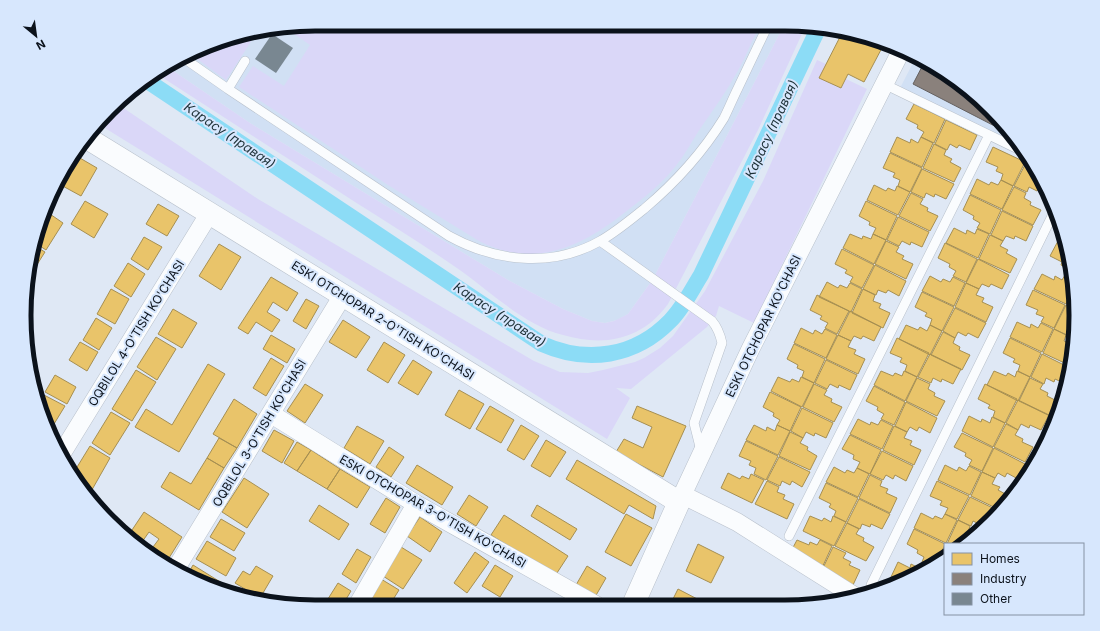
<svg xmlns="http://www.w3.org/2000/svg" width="1100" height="631" font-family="Inter,sans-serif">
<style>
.built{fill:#d1e0f4}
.green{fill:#dad7f8}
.homes{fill:#e9c46a;stroke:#a68f52}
.industry{fill:#8a817c;stroke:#64605f}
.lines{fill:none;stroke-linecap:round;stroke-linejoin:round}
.canal{stroke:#8cdcf6;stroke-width:16}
.building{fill:#798791}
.service-casing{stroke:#b8c0cb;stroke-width:10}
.minor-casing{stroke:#b8c0cb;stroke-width:19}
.tertiary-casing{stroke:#b8c0cb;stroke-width:23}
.service{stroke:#fafcfe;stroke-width:9}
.minor{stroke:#fafcfe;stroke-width:18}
.tertiary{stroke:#fafcfe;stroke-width:22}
.labels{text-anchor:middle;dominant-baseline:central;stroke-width:4;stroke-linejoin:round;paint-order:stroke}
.street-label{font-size:12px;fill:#0b121b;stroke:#d7e7fd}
.water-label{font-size:13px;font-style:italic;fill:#1b2f35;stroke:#d7e7fd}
.rim{fill:none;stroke:#0b121b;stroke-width:5}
</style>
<rect width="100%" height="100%" fill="#dfe8f5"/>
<path class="built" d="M316 24 784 25 653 279 628 314 617 320 605 323 592 321 563 309 508 280 250 123 169 68 222 39Z
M916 57 930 63 977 96 1016 138 1029 159 898 92Z"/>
<path class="green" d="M316 24 760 25C751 42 744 62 733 79 723 97 710 114 698 132 691 143 684 156 675 167 662 183 645 197 628 210 583 246 536 270 479 241L388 185 239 87 253 66 284 86 310 45 287 29Z
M784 25H806L758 130 668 304C642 340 604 347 563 335 523 325 488 289 454 266 422 244 388 223 355 202 289 159 223 117 157 74L169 68 250 123 508 280 563 309 592 321 605 323 614 321 628 314 653 279Z
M256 34 226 80 192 55 222 39Z
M817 60 826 64 820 78 841 88 846 79 867 89 754 323 719 306 716 316 707 327 631 389 616 388 630 398 607 439 100 125 119 105 258 199 534 361 560 372 588 373 603 370 635 362 644 358 660 348 673 336 705 291 763 181Z"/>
<path class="homes" d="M843 31 860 34 884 44 864 82 848 74 841 88 819 78Z
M914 104 945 119 934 143 921 137 924 132 917 128 918 125 906 119Z
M946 120 977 135 970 150 959 145 957 148 950 144 947 150 935 144Z
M897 137 910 143 911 139 918 143 921 137 933 143 922 167 890 152Z
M934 144 946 150 944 155 952 159 950 162 961 168 954 182 923 168Z
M993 147 1025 162 1013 186 1001 180 1003 174 996 171 998 167 986 162Z
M890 153 922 168 910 192 898 186 900 180 893 177 895 173 883 168Z
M73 154 97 168 81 196 59 184Z
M1026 163 1033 166 1048 192 1039 187 1037 191 1029 187 1027 192 1014 186Z
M922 169 954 184 946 199 935 194 934 197 926 193 924 198 911 192Z
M977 179 989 185 991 182 998 185 1001 180 1013 186 1002 209 970 194Z
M874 185 886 191 888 188 895 191 897 186 910 192 898 215 867 200Z
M1014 187 1026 193 1024 198 1031 202 1030 205 1041 210 1033 225 1002 210Z
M911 193 923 199 920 204 928 208 927 211 938 216 930 231 899 216Z
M970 195 1001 210 990 234 977 228 980 223 973 219 974 216 963 210Z
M85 201 108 214 94 238 71 224Z
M866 201 897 216 886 240 873 234 876 228 869 225 870 222 859 216Z
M158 204 179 216 167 236 146 224Z
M1002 211 1033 226 1026 241 1015 236 1014 239 1006 236 1003 241 991 235Z
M47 212 63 223 46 250 34 242Z
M898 217 929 232 922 247 911 242 910 245 902 241 899 246 887 240Z
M954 228 966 234 967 230 975 234 977 229 989 234 978 258 946 243Z
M1063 231 1066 240 1067 245 1058 240Z
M850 234 862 239 863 236 871 239 873 234 886 240 874 264 843 248Z
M990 235 1003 241 1000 246 1008 250 1006 253 1017 259 1010 273 979 259Z
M144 237 162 247 148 270 131 259Z
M886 241 899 247 896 252 904 256 902 259 913 264 906 279 875 264Z
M1058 241 1067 246 1072 278 1065 274 1068 269 1061 265 1062 262 1050 256Z
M945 243 977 259 966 282 953 276 956 271 949 267 950 264 938 258Z
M219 244 241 257 221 290 199 276Z
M33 245 45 252 31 274Z
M842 249 874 265 862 288 850 282 853 277 845 273 847 270 835 264Z
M978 259 1009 275 1002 289 991 284 989 287 982 284 979 289 966 283Z
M128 263 145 274 131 297 114 286Z
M875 265 906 281 899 296 888 290 886 293 878 290 876 295 863 289Z
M1042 274 1054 280 1055 276 1062 280 1065 275 1072 278 1074 288 1066 304 1034 289Z
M930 276 941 282 943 279 950 282 953 277 965 283 954 306 922 291Z
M271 277 298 293 287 311 273 302 267 312 280 320 272 332 256 322 248 334 238 328Z
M827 282 838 288 840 285 847 288 850 283 862 289 851 312 819 297Z
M966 283 979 289 976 295 984 298 982 302 993 307 986 322 955 307Z
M111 289 129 299 115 324 97 314Z
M863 289 875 295 873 301 881 304 879 308 890 313 883 328 852 313Z
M1074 289 1075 297V309L1067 305Z
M1033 290 1065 305 1054 328 1041 322 1044 317 1036 314 1038 310 1026 305Z
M922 292 954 307 942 331 930 325 932 319 925 316 927 313 915 307Z
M817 295 849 311 837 334 825 328 828 323 820 319 822 316 810 310Z
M306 299 319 306 306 329 293 321Z
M1066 305 1075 310 1074 332 1070 330 1067 335 1054 329Z
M955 308 986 323 978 338 968 333 966 336 958 332 955 338 943 331Z
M173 309 197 323 182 348 158 334Z
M850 311 881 327 874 341 863 336 861 339 854 336 851 341 838 335Z
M96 318 112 328 99 350 83 340Z
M343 320 370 337 356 358 329 342Z
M1017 322 1030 328 1031 324 1038 328 1041 323 1053 329 1042 352 1010 337Z
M906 325 918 330 920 327 927 331 930 325 942 331 930 355 899 339Z
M801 328 813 334 815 330 822 334 825 329 837 335 826 358 794 343Z
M1054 329 1066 335 1064 341 1072 345 1070 348 1074 349 1073 354 1071 366 1043 353Z
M943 332 955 338 953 343 960 347 959 350 970 355 962 370 931 355Z
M271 335 295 349 287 363 263 349Z
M838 335 851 341 848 347 856 350 854 354 865 359 858 374 826 359Z
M156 337 176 349 157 380 137 367Z
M897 338 929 353 917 377 905 371 907 365 900 362 902 358 890 353Z
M1010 338 1041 353 1030 377 1018 371 1020 365 1013 362 1015 359 1003 353Z
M80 342 98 352 87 371 69 360Z
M384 342 405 355 388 383 367 370Z
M794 344 825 359 814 383 802 377 804 371 797 368 798 365 787 359Z
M930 354 961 369 953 384 942 379 941 382 933 378 931 383 918 377Z
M1042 354 1070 368 1066 384 1055 379 1054 382 1046 378 1044 384 1031 377Z
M271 358 284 366 266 396 253 388Z
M413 360 432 372 418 395 398 383Z
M826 360 857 375 850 390 839 385 838 388 830 384 827 389 815 383Z
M208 364 225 374 179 452 135 427 146 409 172 425Z
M136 370 156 382 132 421 112 409Z
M881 371 893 376 895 373 902 376 904 371 917 377 905 401 874 385Z
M994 371 1006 376 1008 373 1015 377 1017 371 1030 377 1018 401 987 385Z
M55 375 76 387 67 404 45 392Z
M778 377 790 382 792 379 799 382 801 377 814 383 802 407 771 391Z
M917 378 930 384 928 389 935 393 934 396 945 401 937 416 906 401Z
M1030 378 1043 384 1040 389 1048 393 1047 396 1057 401 1050 416 1019 401Z
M305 384 323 395 305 423 287 411Z
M814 384 827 390 824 395 832 399 831 402 842 407 834 422 803 407Z
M985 384 1017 399 1005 423 993 417 995 411 988 408 990 405 978 399Z
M874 386 905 402 894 425 881 419 884 414 877 410 878 407 866 401Z
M459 390 484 404 470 429 445 415Z
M770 392 801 407 790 431 777 425 780 420 773 416 774 413 763 407Z
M44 395 65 406 54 424 44 418 40 401Z
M234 399 257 414 237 448 213 434Z
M1018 400 1049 415 1041 430 1030 425 1029 428 1021 424 1018 430 1006 423Z
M906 402 937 418 930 433 919 427 917 431 910 427 907 432 895 426Z
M490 406 514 420 501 443 476 429Z
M637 406 686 426 663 477 616 452 624 439 643 448 652 427 632 418Z
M802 408 833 423 826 438 815 433 814 436 806 432 803 438 791 431Z
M111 412 130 423 110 455 92 443Z
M969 416 981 422 982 419 990 423 992 417 1005 423 993 447 962 431Z
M858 419 870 425 871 422 878 425 881 420 893 426 882 449 850 434Z
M1006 424 1018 430 1015 435 1023 439 1022 442 1033 447 1025 462 994 447Z
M521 425 539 436 524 460 507 450Z
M754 425 766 431 767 427 775 431 777 425 790 431 778 455 746 440Z
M357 426 384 441 370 464 344 448Z
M894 426 907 432 904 438 912 441 910 445 921 450 914 465 883 450Z
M274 430 294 441 282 463 262 451Z
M790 432 803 438 800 443 808 447 807 450 817 456 810 470 779 456Z
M962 433 993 448 982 471 969 465 972 460 965 456 966 453 954 447Z
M850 435 881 450 870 474 857 468 860 462 853 459 854 455 842 449Z
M219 438 237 448 224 468 207 458Z
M546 440 566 452 550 477 531 466Z
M746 441 778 456 766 480 754 474 756 468 749 465 751 461 739 456Z
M297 442 311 450 297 471 284 463Z
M90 446 110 458 89 495 74 472Z
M389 447 404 457 391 477 376 467Z
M994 448 1025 464 1018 479 1007 473 1005 477 998 473 995 478 982 472Z
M311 450 340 469 327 489 297 471Z
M882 451 913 466 906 481 895 475 893 479 886 475 883 480 870 474Z
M779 457 810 472 802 487 792 481 790 485 782 481 780 486 767 480Z
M207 458 224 468 199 510 161 487 170 472 191 484Z
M577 460 656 506 653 519 629 505 624 514 566 479Z
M417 465 453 487 442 505 406 483Z
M945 465 957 471 959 467 966 471 969 466 981 472 970 495 938 480Z
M834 467 845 473 847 470 854 473 857 468 869 474 858 497 826 482Z
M340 469 370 487 357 508 327 489Z
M982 472 995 478 992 484 1000 487 998 490 1009 496 1000 510 971 496Z
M728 473 740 479 742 476 749 479 751 474 764 480 752 503 721 488Z
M870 475 882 481 880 486 888 489 886 493 897 498 890 513 859 498Z
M244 478 269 494 247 528 222 512Z
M767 481 779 487 777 492 785 495 783 499 794 504 787 519 755 504Z
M937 481 969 496 957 519 945 514 948 508 940 505 942 501 930 496Z
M826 483 858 498 846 522 834 516 836 511 829 507 831 504 819 498Z
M469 495 488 507 476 526 457 514Z
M970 497 999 511 988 524 983 521 981 525 973 521 971 526 958 520Z
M386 498 400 507 385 533 370 524Z
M859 499 890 514 882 529 871 524 870 527 862 524 860 529 847 523Z
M319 505 349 524 339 540 309 521Z
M537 505 577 529 570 540 531 516Z
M144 512 182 537 169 558 153 547 159 539 149 532 142 542 130 533Z
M921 513 933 519 935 516 942 519 945 514 957 520 946 543 914 528Z
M626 514 652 528 631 566 605 552Z
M504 515 568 556 555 576 491 535Z
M810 516 822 521 824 518 831 522 833 516 846 522 834 546 803 531Z
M420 517 442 532 430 552 407 536Z
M221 519 245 533 234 551 210 537Z
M958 520 970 526 968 532 974 535 963 544H947Z
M847 523 859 529 856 534 864 538 863 541 874 547 866 561 835 546Z
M914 529 945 544 937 563 930 566 922 562 924 557 917 553 918 550 907 544Z
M797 540 809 545 810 542 817 545 820 540 832 546 821 570 789 555Z
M207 541 236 558 226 576 196 559Z
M698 544 724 557 711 583 686 571Z
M401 547 422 560 403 589 383 576Z
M833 547 846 553 843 558 851 562 849 565 860 570 853 585 822 570Z
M357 549 371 557 356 583 342 574Z
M149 550 167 561 165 564 149 551Z
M475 552 489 562 467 593 454 583Z
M898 562 910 568 911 564 919 568 921 563 929 566 900 581 891 577Z
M193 565 222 583 218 590 187 576Z
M495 565 513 576 500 597 482 586Z
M256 566 273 576 260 598 235 583 243 571 250 575Z
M587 566 606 578 595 597 576 585Z
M381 579 399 590 389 606H374L366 601Z
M338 583 351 591 342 606H334L326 602Z
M678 589 703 602 701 605H670Z"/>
<path class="industry" d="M925 61 930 63 977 96 1014 136 913 84Z"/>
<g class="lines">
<path class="canal" d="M146 80 542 344C587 364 635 357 670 321 683 308 691 291 701 275L819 27"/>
</g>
<path class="building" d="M272 34 293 48 276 73 255 59Z"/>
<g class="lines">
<defs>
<path id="service" d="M185 59 228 89 449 236C496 262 552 268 600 241 616 232 630 220 644 209 675 183 703 152 724 118 729 108 733 98 738 88 748 67 758 46 768 25
M884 84 1024 152
M228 89 245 61
M600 241 712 321C718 328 720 334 722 343L694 423 701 451
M789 536 989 135
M871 585 1055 210"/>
<path id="minor" d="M271 414 416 504 596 605
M62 453 209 214
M683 495 737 522 856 597
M679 502 750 350 901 51
M175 570 343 295
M357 606 416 504"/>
<path id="tertiary" d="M87 138 679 502 633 605"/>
</defs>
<use href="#service" class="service-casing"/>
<use href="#minor" class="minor-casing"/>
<use href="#tertiary" class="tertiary-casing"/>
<use href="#service" class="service"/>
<use href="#minor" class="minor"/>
<use href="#tertiary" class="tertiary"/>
</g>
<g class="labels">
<g class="street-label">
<text transform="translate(383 320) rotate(32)">ESKI OTCHOPAR 2-O'TISH KO'CHASI</text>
<text transform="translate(763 326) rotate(-64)">ESKI OTCHOPAR KO'CHASI</text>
<text transform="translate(136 333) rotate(-58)">OQBILOL 4-O'TISH KO'CHASI</text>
<text transform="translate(259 433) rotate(-59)">OQBILOL 3-O'TISH KO'CHASI</text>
<text transform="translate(433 511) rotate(30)">ESKI OTCHOPAR 3-O'TISH KO'CHASI</text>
</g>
<g class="water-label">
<text transform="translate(771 129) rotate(-65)">Карасу (правая)</text>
<text transform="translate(230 135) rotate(34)">Карасу (правая)</text>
<text transform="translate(500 314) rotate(33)">Карасу (правая)</text>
</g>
</g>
<path d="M0 0H1100V631H0ZM315 31H785A284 284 0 0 1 1069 315V316A284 284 0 0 1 785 600H315A284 284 0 0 1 31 316V315A284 284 0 0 1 315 31Z" fill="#d7e7fd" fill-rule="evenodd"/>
<path class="rim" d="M315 31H785A284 284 0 0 1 1069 315V316A284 284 0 0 1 785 600H315A284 284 0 0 1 31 316V315A284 284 0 0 1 315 31Z"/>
<rect x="944" y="543" width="140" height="72" fill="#d7e7fd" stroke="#8592a3"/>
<rect x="952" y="553" width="20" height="12" fill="#e9c46a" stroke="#8592a3"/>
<text x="980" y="563" font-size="12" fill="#0b121b">Homes</text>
<rect x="952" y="573" width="20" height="12" fill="#8a817c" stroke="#8592a3"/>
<text x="980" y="583" font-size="12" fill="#0b121b">Industry</text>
<rect x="952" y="593" width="20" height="12" fill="#798791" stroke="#8592a3"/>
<text x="980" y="603" font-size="12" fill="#0b121b">Other</text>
<g transform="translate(36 36) rotate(151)" stroke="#d7e7fd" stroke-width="3" paint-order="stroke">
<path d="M0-3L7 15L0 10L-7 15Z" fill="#0b121b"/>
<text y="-6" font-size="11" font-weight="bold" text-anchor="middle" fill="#0b121b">N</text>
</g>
</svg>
